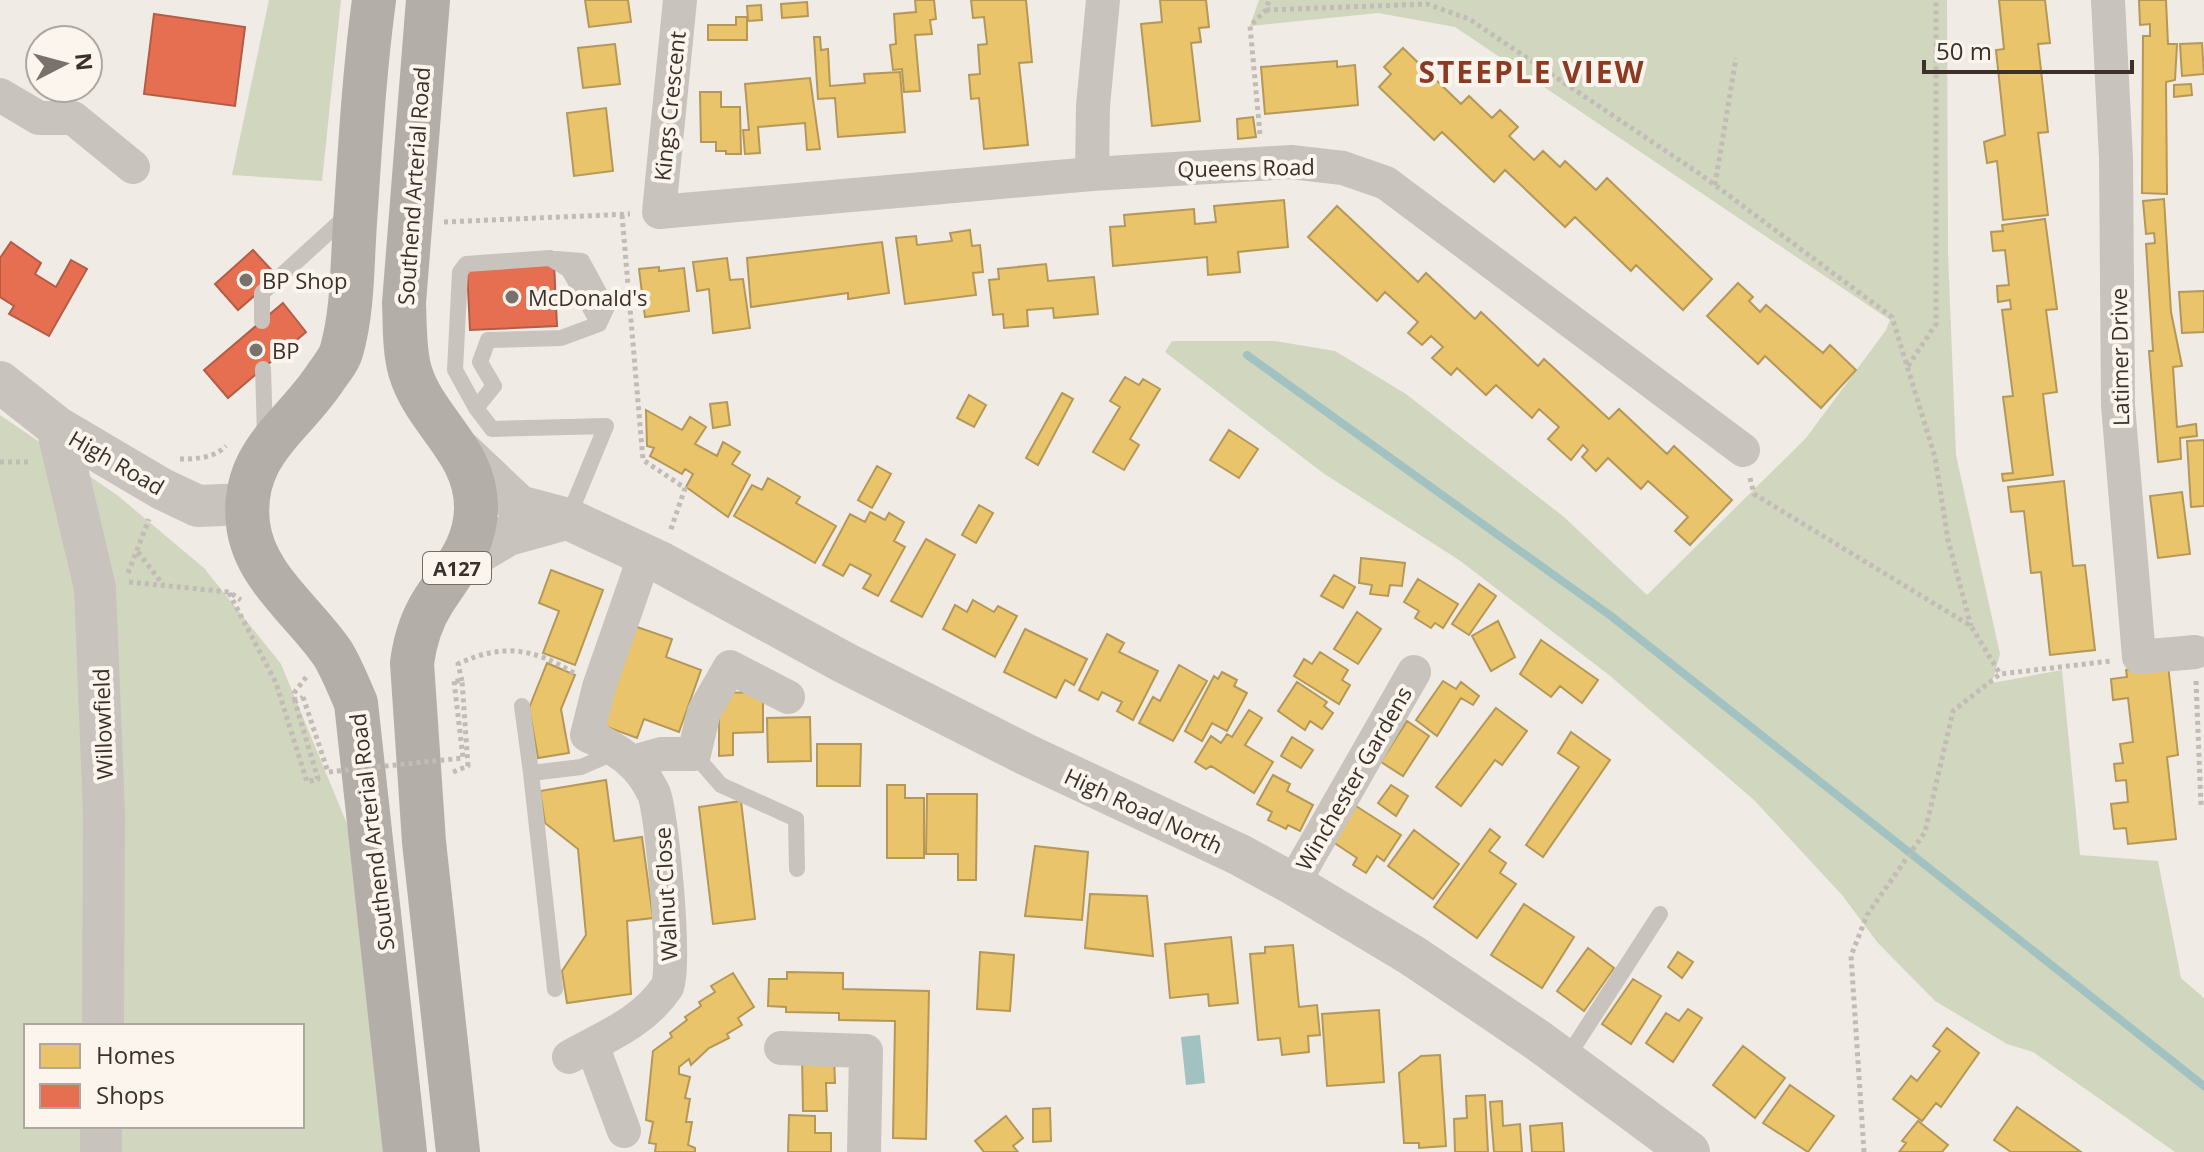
<svg xmlns="http://www.w3.org/2000/svg" width="2204" height="1152" font-family="'Open Sans',sans-serif">
<style>
.green{fill:#d1d6bf;fill-rule:evenodd}
.water{fill:#a1c2c1}
.homes{fill:#e9c46a;stroke:#b59857;stroke-width:2}
.shops{fill:#e76f51;stroke:#b35c46;stroke-width:2}
.lines{fill:none;stroke-linecap:round;stroke-linejoin:round}
.stream{stroke:#a1c2c1;stroke-width:8}
.path{stroke:#c2bbb6;stroke-width:5;stroke-dasharray:4 4;stroke-linecap:butt}
.service{stroke:#c9c3be;stroke-width:16}
.minor{stroke:#c9c3be;stroke-width:34}
.tertiary{stroke:#c9c3be;stroke-width:42}
.trunk{stroke:#b4aea8;stroke-width:44}
.path-bridge{stroke:#c2bbb6;stroke-width:5;stroke-dasharray:4 4;stroke-linecap:butt}
.poi-dot{fill:#7a716c;stroke:#fbf5ee;stroke-width:3}
.labels{text-anchor:middle;dominant-baseline:central;stroke-width:8;stroke-linejoin:round;paint-order:stroke}
.shield{fill:#fbf5ee;stroke:#756b66;stroke-width:2}
.shield-label{font-size:20px;font-weight:bold;fill:#3b302b}
.street-label{font-size:22px;fill:#3b302b;stroke:#fbf5ee}
.poi-label{font-size:22px;fill:#3b302b;stroke:#fbf5ee;text-anchor:start}
.district-label{font-size:30px;font-weight:bold;letter-spacing:2px;fill:#8c3b22;stroke:#fbf5ee}
</style>
<rect width="100%" height="100%" fill="#f0ebe5"/>
<path class="green" d="M269 0H341L322 181 232 175Z
M1259 0H1947L1948 253 1956 455 2000 654 1992 683 2062 670 2080 855 2158 861 2181 978 2204 998V1152H2175L2033 1052 2007 1044 1935 1001 1878 943 1842 895 1754 800 1609 675 1459 560 1323 473 1165 352 1172 341H1275L1335 351 1406 394 1564 517 1647 595 1806 438 1886 330 1890 320 1455 27 1378 13 1250 26Z
M0 415 117 495 204 568 281 664 357 848 389 1152H0ZM26 1026H302V1126H26Z"/>
<path class="water" d="M1200 1035 1205 1083 1186 1085 1181 1037Z"/>
<path class="homes" d="M585 0H628L631 22 589 27Z
M915 0H934L936 19 930 20 932 34 915 35 920 91 904 92 902 69 893 70 890 45 896 44 894 14 916 12Z
M971 0H1026L1032 62 1019 63 1028 145 984 149 979 98 971 99 969 75 980 74 978 45 987 44 984 17 973 18Z
M1160 0H1206L1209 27 1199 28 1201 42 1191 43 1200 121 1152 126 1141 24 1162 22Z
M1999 0H2045L2050 43 2038 44 2048 132 2038 133 2048 215 2003 220 1997 161 1987 163 1984 142 2005 135 1996 50 2004 49Z
M2139 0H2166L2168 44H2177L2175 80 2166 82 2167 194 2142 193 2143 36H2150V24L2140 25Z
M807 2 808 16 782 18 781 4Z
M761 5 762 20 748 21 747 6Z
M736 17H747V40H708V25H736Z
M814 37H820L821 50 828 49 830 86 865 83 864 74 900 72 905 132 838 137 835 98 818 99Z
M2202 43 2204 74 2182 76 2180 44Z
M615 44 620 84 583 88 578 48Z
M1403 48 1461 104 1469 96 1492 118 1500 110 1518 127 1509 136 1534 160 1543 151 1560 167 1565 161 1596 190 1607 178 1712 279 1683 310 1636 265 1631 271 1575 217 1565 227 1505 170 1494 182 1442 132 1434 140 1379 87 1391 74 1384 67Z
M1337 61V67L1355 65 1358 105 1265 114 1261 67Z
M810 78 820 149 807 150 805 123 758 127 760 153 745 154 743 130H749L745 84Z
M2191 84 2192 95 2174 97V85Z
M700 92H721V107H740L741 154H726V151H716V142H701Z
M606 108 613 171 574 176 567 113Z
M1253 117 1256 137 1238 139 1237 119Z
M2164 199 2171 312 2182 366 2173 367 2177 427 2196 424 2197 436 2180 438 2181 459 2158 462 2149 351H2153L2146 244 2155 243 2154 233 2146 234 2143 201Z
M1284 200 1288 247 1238 252 1240 272 1208 275 1207 257 1113 266 1110 227 1125 226 1124 215 1194 209 1195 224 1216 222 1214 206Z
M1337 206 1418 282 1426 273 1475 319 1481 312 1538 366 1544 359 1609 419 1619 409 1667 454 1674 446 1732 500 1690 545 1675 531 1688 517 1648 481 1641 489 1608 458 1596 471 1582 457 1588 450 1583 445 1571 460 1548 439 1559 427 1539 409 1532 418 1496 385 1486 395 1457 368 1451 375 1432 358 1443 347 1431 336 1422 345 1408 333 1418 322 1385 292 1377 301 1308 237Z
M2045 219 2057 309 2046 310 2057 392 2043 394 2053 475 2003 481 2002 474 2013 473 2003 397 2013 396 2002 310 2011 309 2010 300 1998 302 1997 286 2009 285 2005 250 1993 251 1991 232 2003 231 2002 225Z
M970 230 972 246 980 245 983 272 973 273 976 295 905 304 896 238 916 236 917 245 952 241 950 233Z
M882 242 889 293 848 299V293L751 307 747 258Z
M727 258 730 280 743 279 750 328 713 333 709 289 697 291 693 262Z
M1046 264 1048 281 1094 277 1098 314 1054 318 1053 308 1027 310 1028 326 1004 328 1003 314 993 315 989 280 999 279 998 269Z
M659 267V271L684 268 689 311 645 317 639 269Z
M1738 283 1753 297 1749 301 1760 312 1766 305 1823 353 1830 345 1856 370 1821 408 1765 356 1758 364 1707 316Z
M2204 291V332L2182 333 2179 292Z
M1125 377 1139 385 1143 379 1160 389 1130 439 1139 445 1124 470 1093 452 1120 407 1110 401Z
M1062 393 1073 399 1038 465 1026 458Z
M969 395 986 405 974 427 957 418Z
M727 402 730 425 713 428 710 404Z
M646 410 682 430 690 417 706 427 695 444 717 456 723 442 740 452 732 464 750 475 728 517 686 487 693 474 685 469 682 474 650 456 654 448 647 446Z
M1229 430 1258 449 1239 478 1210 460Z
M2204 440V506L2191 507 2187 441Z
M877 466 891 474 872 508 858 500Z
M768 478 800 497 796 503 836 526 815 563 734 516 752 485 762 490Z
M2064 481 2073 566 2085 565 2095 650 2050 655 2041 572 2031 573 2024 511 2011 512 2008 487Z
M2182 492 2190 554 2158 558 2150 496Z
M979 505 993 513 976 543 962 535Z
M870 512 885 520 889 513 904 522 894 541 905 547 878 596 863 588 871 575 850 564 843 576 823 565 850 514 865 522Z
M926 539 955 555 922 617 891 601Z
M1361 558 1405 563 1402 586 1390 585 1388 596 1370 594 1372 585 1359 583Z
M551 570 603 590 575 665 543 653 559 611 539 603Z
M1334 575 1355 587 1343 608 1321 596Z
M1418 579 1458 604 1443 628 1435 623 1431 628 1415 618 1419 611 1404 602Z
M1479 584 1496 596 1469 635 1452 624Z
M973 600 994 612 998 606 1017 616 995 657 943 629 955 605 967 612Z
M1357 612 1381 629 1358 664 1334 649Z
M1498 621 1515 657 1491 671 1472 636Z
M634 626 672 639 666 657 701 670 679 732 644 719 637 738 599 724Z
M1025 629 1087 659 1074 685 1065 680 1056 698 1004 672Z
M1107 634 1124 643 1119 652 1158 671 1133 720 1117 711 1122 702 1102 692 1098 700 1079 690Z
M1541 640 1598 680 1582 703 1560 686 1551 697 1520 674Z
M1320 652 1348 670 1342 680 1350 685 1339 704 1294 676 1304 659 1312 664Z
M547 663 575 675 561 709 569 753 538 758 529 708Z
M1179 665 1207 681 1173 741 1139 723 1153 697 1160 701Z
M2168 665 2178 755 2167 757 2176 839 2128 844 2126 828 2114 829 2111 804 2128 802 2126 780 2116 781 2114 764 2123 763 2120 744 2133 742 2128 698 2113 700 2111 679 2127 677 2126 670Z
M1222 672 1237 680 1234 686 1247 693 1227 731 1212 723 1202 741 1185 731 1214 676 1218 679Z
M1443 681 1456 689 1461 682 1479 696 1473 705 1461 698 1437 736 1416 720Z
M1297 682 1327 702 1324 706 1333 713 1322 729 1310 721 1305 730 1278 711Z
M763 692V732L733 733V755L719 756V693Z
M1496 708 1527 731 1502 765 1495 760 1461 806 1436 787Z
M1249 710 1262 718 1245 745 1273 762 1254 793 1211 766 1206 769 1195 762 1211 736 1221 743 1227 734 1232 737Z
M810 717 811 761 768 762 767 718Z
M1407 721 1429 736 1403 776 1381 762Z
M1571 732 1610 760 1543 857 1526 845 1579 767 1558 753Z
M1292 737 1313 750 1301 768 1281 756Z
M817 744H861L860 786H817Z
M1273 775 1290 784 1287 791 1313 805 1300 831 1288 825 1286 829 1268 820 1272 812 1257 804Z
M606 780 614 841 642 837 653 918 627 921 631 994 567 1003 562 971 586 935 578 849 545 823 540 791Z
M887 785H905V798H924V858H887Z
M1391 785 1408 796 1396 816 1378 803Z
M927 794H977L976 880H958V854H926Z
M741 801 755 919 713 924 699 807Z
M1356 806 1401 835 1384 861 1377 856 1366 873 1353 865 1357 858 1333 842Z
M1490 829 1500 837 1489 851 1506 863 1500 873 1516 884 1477 938 1434 907Z
M1414 830 1459 864 1433 899 1388 866Z
M1035 846 1088 852 1082 920 1025 916Z
M1090 894 1147 896 1153 956 1085 948Z
M1524 904 1574 937 1542 988 1491 955Z
M1231 937 1238 1003 1209 1006 1208 994 1170 998 1165 944Z
M1293 945 1299 1007 1317 1005 1320 1035 1308 1036 1309 1052 1282 1055 1280 1038 1258 1040 1250 954 1265 953V947Z
M1588 948 1614 968 1584 1011 1557 991Z
M980 952 1014 955 1010 1011 977 1009Z
M1678 952 1693 962 1682 978 1668 967Z
M787 972 843 973V989L929 991 926 1139 893 1138 895 1021 839 1020V1013L786 1012V1007L768 1006 769 979H787Z
M733 973 754 1007 738 1018 742 1025 727 1034 729 1038 709 1048 691 1065 689 1059 679 1067V1074L690 1077 685 1098 690 1099 686 1122H692L688 1145 695 1148V1152H655L656 1144 649 1143 653 1122 646 1120 653 1051 672 1037 670 1033 687 1020 685 1017 701 1006 699 1002 715 992 711 986Z
M1633 979 1661 996 1631 1044 1602 1024Z
M1688 1009 1702 1018 1673 1062 1646 1043 1666 1013 1679 1021Z
M1379 1010 1384 1082 1327 1086 1322 1014Z
M1947 1028 1979 1053 1941 1107 1936 1103 1922 1121 1893 1099 1911 1076 1917 1081 1940 1051 1933 1046Z
M1743 1046 1785 1078 1755 1118 1713 1085Z
M1440 1055 1446 1146 1419 1148V1143H1404L1399 1073 1421 1056Z
M802 1056H834L835 1083H826L827 1111H803Z
M1790 1085 1834 1116 1808 1152 1763 1123Z
M1485 1095 1488 1152H1455L1454 1119 1467 1118 1466 1096Z
M1502 1101 1503 1126 1520 1124 1522 1152H1494L1490 1102Z
M2017 1107 2081 1152H2011L1994 1140Z
M1050 1108 1051 1141 1033 1142V1109Z
M789 1115 815 1116V1133H831V1152H788Z
M1006 1116 1023 1138 1013 1146 1018 1152H984L975 1141Z
M1918 1121 1948 1145 1942 1152H1899L1906 1143 1902 1141Z
M1562 1123 1564 1152H1532L1530 1126Z"/>
<path class="shops" d="M154 14 245 27 235 106 144 94Z
M11 242 41 263 35 274 56 287 71 260 87 269 49 336 9 314 14 306 0 297V258Z
M253 250 277 276 238 310 215 284Z
M554 263 557 326 470 330 467 268Z
M283 303 306 332 228 398 204 370Z"/>
<g class="lines">
<path class="stream" d="M1247 355 1611 616 2204 1086"/>
<path class="path" d="M1266 10 1427 4 1469 19 1700 174 1892 317 1935 457 1948 540 1971 626
M1260 134 1250 26 1266 10 1269 0
M1715 185 1736 58
M622 215 643 460 685 488 670 532
M444 222 630 214
M1908 366 1936 324V0
M180 459C197 459 214 458 226 446
M0 462H31
M1750 478 1754 494 1971 626 2000 674
M138 552 163 585
M128 573 149 519
M129 582 229 592 241 600
M229 593 276 683 307 782 318 779 295 702 303 697
M462 681 458 664C502 643 533 648 574 673
M2196 681 2201 806
M295 701 294 693 307 676
M453 772 468 766 462 681H454
M1864 1152 1851 956 1867 915 1925 832 1953 711 2000 674 2111 661"/>
<path class="service" d="M556 259 582 261 607 307 599 324
M262 321V293L340 222 343 214
M263 369 265 434
M476 408 455 370 460 272 466 264 550 258 569 270 599 324 561 338 488 340 480 362 494 386 476 408 492 429 606 426 568 518
M522 706 531 773
M694 754 721 785 796 819 797 869
M555 989 531 773 581 767 618 751
M1566 1059 1660 914"/>
<path class="minor" d="M680 0 659 212 1092 174 1291 162 1343 168 1386 183 1743 450
M2108 0 2116 158 2118 405 2139 657 2195 652
M0 95 39 118H73L133 167
M1092 174 1093 106 1103 0
M633 762 661 754H694L704 712 730 667 788 697
M1293 884 1414 672
M592 1045 624 1131
M781 1048 866 1051 864 1152
M569 1057C605 1037 644 1022 667 987 677 972 662 814 654 794 640 763 617 749 587 735L599 687 645 555"/>
<path class="tertiary" d="M0 382 57 427 162 489 198 506 247 504
M57 427 95 588 104 815 103 1026
M462 452 519 506 568 519 660 562 845 663 1027 755 1240 855 1293 884 1413 956 1536 1039 1689 1152
M461 563 508 535 566 519
M101 1152V1126"/>
<path class="trunk" d="M374 0C364 74 360 148 355 223 352 265 353 309 342 349 340 358 333 367 327 375 294 427 240 452 248 524 254 577 305 612 333 654 342 669 349 687 356 703L405 1152
M428 0 404 303C405 325 404 350 410 371 425 422 476 450 476 507 476 546 454 569 434 600 421 620 415 640 412 663L424 842 458 1152"/>
<path class="path-bridge" d="M303 697 328 772 463 758 454 681"/>
</g>
<g class="poi-dot">
<circle cx="246" cy="280" r="8"/>
<circle cx="512" cy="297" r="8"/>
<circle cx="256" cy="350" r="8"/>
</g>
<g class="labels">
<rect class="shield" x="423" y="552" width="68" height="32" rx="6"/>
<g class="shield-label">
<text x="457" y="568">A127</text>
</g>
<g class="street-label">
<text transform="translate(669 106) rotate(-84)">Kings Crescent</text>
<text transform="translate(1246 167) rotate(-1)">Queens Road</text>
<text transform="translate(413 186) rotate(-86)">Southend Arterial Road</text>
<text transform="translate(2119 357) rotate(-91)">Latimer Drive</text>
<text transform="translate(117 462) rotate(30)">High Road</text>
<text transform="translate(102 724) rotate(-92)">Willowfield</text>
<text transform="translate(1353 778) rotate(-60)">Winchester Gardens</text>
<text transform="translate(1144 810) rotate(25)">High Road North</text>
<text transform="translate(371 832) rotate(-97)">Southend Arterial Road</text>
<text transform="translate(665 894) rotate(-93)">Walnut Close</text>
</g>
<g class="poi-label">
<text x="262" y="280">BP Shop</text>
<text x="528" y="297">McDonald's</text>
<text x="272" y="350">BP</text>
</g>
<g class="district-label">
<text x="1532" y="71">STEEPLE VIEW</text>
</g>
</g>
<rect x="24" y="1024" width="280" height="104" fill="#fbf5ee" stroke="#aea6a0" stroke-width="2"/>
<rect x="40" y="1044" width="40" height="24" fill="#e9c46a" stroke="#aea6a0" stroke-width="2"/>
<text x="96" y="1064" font-size="24" fill="#3b302b">Homes</text>
<rect x="40" y="1084" width="40" height="24" fill="#e76f51" stroke="#aea6a0" stroke-width="2"/>
<text x="96" y="1104" font-size="24" fill="#3b302b">Shops</text>
<g transform="translate(64 64) rotate(84)"><circle r="38" fill="#fbf5ee" stroke="#aea6a0" stroke-width="2"/>
<path d="M0-6L14 30L0 20L-14 30Z" fill="#7a716c"/>
<text y="-12" font-size="22" font-weight="bold" text-anchor="middle" fill="#3b302b">N</text>
</g>
<path d="M1924 60v12h208v-12" fill="none" stroke="#3b302b" stroke-width="4"/>
<text x="1936" y="60" font-size="24" fill="#3b302b" stroke="#fbf5ee" stroke-width="6" paint-order="stroke">50 m</text>
</svg>
